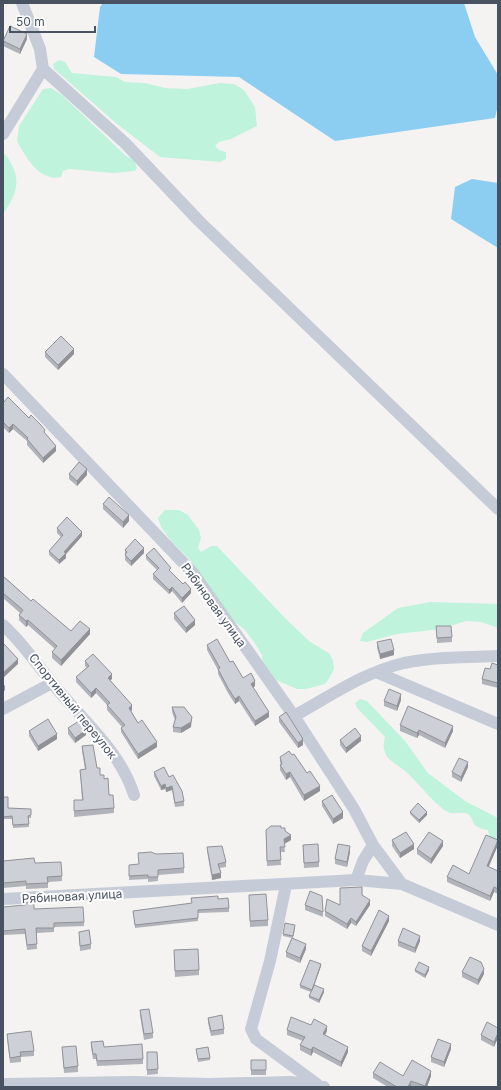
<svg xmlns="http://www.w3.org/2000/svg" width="501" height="1090" font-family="Inter,sans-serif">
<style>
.green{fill:#c0f3db}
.water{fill:#8bcef2}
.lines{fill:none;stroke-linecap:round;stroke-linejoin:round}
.minor{stroke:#c6ccd7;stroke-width:12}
.wall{fill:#b1b3ba}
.shaded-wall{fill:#909297}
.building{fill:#ced0d8;stroke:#909297}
.labels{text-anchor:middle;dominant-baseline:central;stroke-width:4;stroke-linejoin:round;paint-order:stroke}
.street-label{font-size:12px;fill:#485261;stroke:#fff}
</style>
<rect width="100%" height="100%" fill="#f5f3f2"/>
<path class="green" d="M59 60 65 62 72 73 116 77 125 82 145 83 165 88 187 89 220 83 234 84 244 90 255 107 257 126 231 139 219 142 215 146 219 150 226 152V159L220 162 160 157 117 124 54 69 53 64Z
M51 88 62 95 126 156 134 160 137 168 135 171 113 173 69 169 63 171 61 177C40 182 26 158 17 141L19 126 43 89Z
M3 154H5C22 176 19 192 3 214Z
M165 510H179L188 515 199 530 201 538 198 548 201 552 211 546H217L285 618 309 641 330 654 333 661 334 669 330 677 325 684 306 689H297L271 678 263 666 262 655 254 642 244 629 231 619 191 561 171 541 161 527 158 518Z
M430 602 498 604V628L481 622 466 621 440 629 397 634 367 642 360 641 363 633 398 608Z
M360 699 367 701 405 741 428 773 465 801 498 818V843L490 839 488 830C469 827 476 820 468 814 463 811 455 814 450 813 437 808 417 781 405 771 399 766 389 761 386 755 383 748 383 744 385 737L357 708 355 703Z"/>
<path class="water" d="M103 3H464L475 37 498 75V105L495 118 335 141 239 77 121 74 94 57 100 7Z
M472 179 498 183V248L451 219 455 187Z"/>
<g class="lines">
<path class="minor" d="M43 69 125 143 199 221 498 509
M3 134 43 69 40 49 22 3
M3 374 193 573 294 716 354 809 373 845
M3 625C22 642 36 663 52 683 81 719 120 750 134 795
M376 672 498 724
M3 709 52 683
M294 716C329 697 364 672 404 663 434 657 467 657 498 656
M402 884 498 925
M286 885 270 961 251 1029 256 1039 317 1084
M3 899 356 880 402 884 373 845 363 861 356 880
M3 1084 132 1082 209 1084 291 1082 324 1087"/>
</g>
<path class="wall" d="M27 39 20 54 3 46V40Z
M45 352 74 354 58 370 45 357Z
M3 401 45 434 56 451 43 463 27 445V441L13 429 9 433 3 427Z
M69 474 87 475 77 486 69 479Z
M103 504 129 521 123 528 103 509Z
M57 528 82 536 66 554V558L59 564 49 555V551L61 537 57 533Z
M125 550 144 553 131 566 125 560Z
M146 555 171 572 191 593 182 603 172 591 169 594 153 579V574L157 570 146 559Z
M3 576 31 601 71 631 90 634 61 666 52 658V652L55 649 28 625 26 627 19 620V615L20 613 3 598Z
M174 613 195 625 186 633 174 619Z
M436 626 452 637V642L437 643Z
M377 642 394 655 380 659 377 648Z
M207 645 230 662 243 678 255 686 253 687 269 717 255 726 239 701 235 704 228 693 218 674V670L207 650Z
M85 661 112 679 110 680 132 710 131 711 138 723 157 747 138 759 121 732V728L122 727 107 710V705L96 693 91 698 76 682V677L87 668 85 666Z
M498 665V688L482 684V679L490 669Z
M401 700 397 711 384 706V701Z
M172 707 191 727 181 733 173 732V727L175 720 172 712Z
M279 717 303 745 298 748 279 722Z
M400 725 453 731 445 748 419 735 417 738 400 731Z
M68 728 86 735 75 743 68 734Z
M29 731 57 739 38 751 29 736Z
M340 740 361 741 346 753 340 745Z
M82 746 97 768 100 775 104 779 114 808V813L74 817V800H82L80 770 85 769 82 751Z
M292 755 307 773 320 791 304 801 290 777 286 780 280 770V765H281L280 762V757Z
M468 767 461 782 452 777V772Z
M154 772 169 777 184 801V806L175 807 172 790 166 792 165 789 161 790 154 776Z
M3 797 8 808 31 809V818H28L29 827 13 828 12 819H3Z
M322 801 343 818 333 824 322 806Z
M410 812 427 815 419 823 410 814Z
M281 828 285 831 291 840 284 844 285 852H280L281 865 267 866 266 830Z
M392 840 414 849 400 858 392 846Z
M303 845 319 862V867L304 868Z
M498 845 488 867 498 871V894L494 892 490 901 447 882V877L469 874Z
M443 846 431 864 417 854V849Z
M207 847 226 862V867L220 868 221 878 212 880 207 851Z
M350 852 347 867 335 864V859Z
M3 861 35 863 62 876V881L48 882V888L26 889V886L3 888Z
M129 865 184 868V873L158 875V881L148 882V879L129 880Z
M362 895 370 905 356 926 351 923 347 929 325 916V911Z
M191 898 218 899 229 908V912L198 913V921L135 928 133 911 192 904Z
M249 900 268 920V926L250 927Z
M305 905 323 912V917L305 910Z
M3 907 34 909 84 922V926L54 927V932L36 933 37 949 27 950 25 934 3 935Z
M389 921 371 956 362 951V946Z
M295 928 293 938 306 949 300 963 286 957V952L292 938 283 936V934Z
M79 932 91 944V949L80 951Z
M398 941H420L415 953 398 946Z
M174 955 199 970V975L175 977Z
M321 966 314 985 324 992 319 1003 309 998V996L311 992 300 988V985Z
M415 970H429L425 978 415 972Z
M462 972 484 974 478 985 462 977Z
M140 1010 153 1033V1038L144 1040 140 1015Z
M208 1018 224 1029V1034L211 1036 208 1023Z
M498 1028 494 1047 481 1040V1035Z
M287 1030 327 1031 325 1035 348 1052 341 1067 313 1052 311 1056 300 1050V1045L303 1041 287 1035Z
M7 1034 34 1051V1056L21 1057V1062L10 1063 7 1039Z
M91 1042 104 1047 143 1059V1064L97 1066 96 1059H93L91 1047Z
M62 1047 78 1066V1072L64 1073Z
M196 1049 210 1058V1060L198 1062Z
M451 1049 444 1067 431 1062V1057Z
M147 1052H157L158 1074 147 1075Z
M251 1060H266V1075H251Z
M373 1073 403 1076H431L427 1087H414L411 1086V1087H388L373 1078Z"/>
<path class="shaded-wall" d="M27 34V39L20 54V49Z
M74 349V354L58 370V365Z
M13 424V429L9 433V428Z
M56 446V451L43 463V458Z
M87 469V475L77 486V481Z
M129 515V521L123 528V522Z
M82 532V536L66 554V558L59 564V560L64 552Z
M144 548V553L131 566V561Z
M172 587V591L169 594V590Z
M191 589V593L182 603V598Z
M28 620V625L26 627V621Z
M195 620V625L186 633V628Z
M90 629V634L61 666V660Z
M394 650V655L380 659V654Z
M18 659V664L3 678V673Z
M112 674V679L108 682V678Z
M255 681V686L251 689V684Z
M5 685V690L3 692V687Z
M96 688V693L91 698V693Z
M401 694V700L397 711V706Z
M239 696V701L235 704V699Z
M132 705V710L129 713V708Z
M269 712V717L255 726V721Z
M192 717 191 727 181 733V728Z
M453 726V731L445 748V743Z
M86 730V735L75 743V738Z
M419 730V735L417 738V733Z
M57 734V739L38 751V746Z
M361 736V741L346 753V748Z
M303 739V745L298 748V743Z
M157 742V747L138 759V754Z
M468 762V767L461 782V777Z
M290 772V777L286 780V774Z
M165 784V789L161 790V786Z
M172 786V790L166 792V788Z
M320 786V791L304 801V795Z
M343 812V818L333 824V819Z
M427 812V815L419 823V820Z
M291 835V840L284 844V839Z
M498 840V845L487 871V866Z
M443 841V846L431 864V859Z
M414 844V849L400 858V853Z
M350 846V852L347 867V862Z
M221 873V878L212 880V875Z
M494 887V892L490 901V896Z
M370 900V905L356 926V922Z
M389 916V921L371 956V951Z
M351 918V923L347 929V924Z
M420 936V941L415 953V948Z
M306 944V949L300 963V958Z
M321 964V966L312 992V990Z
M429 967V970L425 978V975Z
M484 969V974L478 985V980Z
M324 989V992L319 1003V1000Z
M327 1026V1031L323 1039V1034Z
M498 1033V1038L494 1047V1042Z
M451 1044V1049L444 1067V1062Z
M313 1047V1052L311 1056V1050Z
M348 1047V1052L341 1067V1062Z
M431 1071V1076L427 1087H425Z
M411 1081V1087H408Z"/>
<path class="building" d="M10 26 27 34 20 49 3 41Z
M61 336 74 349 58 365 45 352Z
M8 397 29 418 31 415 40 424 45 430 44 432 56 446 43 458 27 439 28 438 13 424 9 428 3 422V401L4 402Z
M79 462 87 469 77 481 69 474Z
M109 497 129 515 123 522 103 504Z
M67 517 82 532 64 552 66 553 59 560 49 551 63 535 57 528Z
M135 539 144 548 131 561 125 555 127 552 125 550Z
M154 548 171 568 169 570 183 584 185 582 191 589 182 598 172 587 169 590 153 574 159 568 146 555Z
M3 576 31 601 33 599 71 631 80 621 90 629 61 660 52 652 57 646 28 620 26 621 19 615 23 610 3 593Z
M184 606 195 620 186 628 174 613Z
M436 626H451L452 637 437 638Z
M217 639 230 662 233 661 243 678 251 673 255 681 251 684 269 712 255 721 239 696 235 699 228 688 218 669 220 668 207 645Z
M391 639 394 650 380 654 377 642Z
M3 643 18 659 3 673Z
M93 654 112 674 108 678 132 705 129 708 138 723 142 720 157 742 138 754 121 728 125 725 107 705 110 703 96 688 91 693 76 677 89 666 85 661Z
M492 663 498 665V683L482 679 485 668 490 669Z
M389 689 401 694 397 706 384 701Z
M408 706 453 726 445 743 419 730 417 733 400 725Z
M172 707H184L192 717 191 722 181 728 173 727 176 717Z
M286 712 303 739 298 743 279 717Z
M48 719 57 734 38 746 29 731Z
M79 721 86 730 75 738 68 728Z
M355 728 361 736 346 748 340 740Z
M93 745 97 768H100V775H104V779L108 778 109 795H113L114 808 74 811V800H83L80 770 86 769 82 746Z
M289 751 292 755 294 754 307 773 310 771 320 786 304 795 290 772 286 774 280 765 282 764 280 757Z
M459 758 468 762 461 777 452 772Z
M164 767 169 777 173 775 182 791 184 801 175 803 172 786 166 788 165 784 161 786 154 772Z
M332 795 343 812 333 819 322 801Z
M3 797H8V808L31 809V815L28 816 29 824 13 825 12 816 3 817Z
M418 803 427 812 419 820 410 812Z
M271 826H281V828H285V831L291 835 284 839 285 847H280L281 860 267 861 266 830Z
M406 832 414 844 400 853 392 840Z
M429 832 443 841 431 859 417 849Z
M486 835 498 840 487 866 498 871V889L494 887 490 896 447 877 453 865 469 874Z
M318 844 319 862 304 863 303 845Z
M338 844 350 846 347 862 335 859Z
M222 846 226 862 218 864 221 873 212 875 207 847Z
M151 852 156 854 183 853 184 868 158 870V877H148V875L129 876V865L139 864 138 853Z
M34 858 35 863 61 862 62 876 47 877 48 883 26 884V881L3 883V861Z
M362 887V895L370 900 356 922 351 918 347 924 325 911 327 899 340 905V888Z
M310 891 322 896 323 912 305 905Z
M266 894 268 920 250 921 249 895Z
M218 896V899L228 898 229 908 198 910V918L135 925 133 911 192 903 191 898Z
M34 902V909L83 907 84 922 54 923V928H36L37 944 27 945 25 929 3 931V907L25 905V903Z
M379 910 389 916 371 951 362 946Z
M285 923 295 925 293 936 283 934Z
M403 928 420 936 415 948 398 941Z
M89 930 91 944 80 946 79 932Z
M292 938 306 944 300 958 286 952Z
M198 949 199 970 175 971 174 950Z
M470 957 481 962 484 969 478 980 462 972Z
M310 960 321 964 312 990 314 985 324 989 319 1000 309 996 312 990 300 985Z
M419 962 429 967 425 975 415 970Z
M149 1009 153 1033 144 1034 140 1010Z
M222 1015 224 1029 211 1031 208 1018Z
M291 1017 311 1025 314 1019 327 1026 323 1034 348 1047 341 1062 313 1047 311 1050 300 1045 305 1037 287 1030Z
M487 1022 498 1028V1033L494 1042 481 1035Z
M31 1031 34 1051 20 1052 21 1056 10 1058 7 1034Z
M438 1039 451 1044 444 1062 431 1057Z
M103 1041 104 1047 142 1044 143 1059 97 1061 96 1054H93L91 1042Z
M76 1046 78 1066 64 1068 62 1047Z
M208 1047 210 1058 198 1059 196 1049Z
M147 1052H157L158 1069 147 1070Z
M251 1060H266V1070H251Z
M412 1060 431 1071 425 1086 411 1081 408 1087H397L373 1073 380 1062 403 1076Z"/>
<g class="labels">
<g class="street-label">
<text transform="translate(214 605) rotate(54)">Рябиновая улица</text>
<text transform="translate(73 706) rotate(51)">Спортивный переулок</text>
<text transform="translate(72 896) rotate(-3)">Рябиновая улица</text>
</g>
</g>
<rect width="501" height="1090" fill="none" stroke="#485261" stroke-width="8"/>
<path d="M10 26v6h85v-6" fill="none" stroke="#485261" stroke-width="2"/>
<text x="16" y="26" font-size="12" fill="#485261" stroke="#ffffff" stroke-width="3" paint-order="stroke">50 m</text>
</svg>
